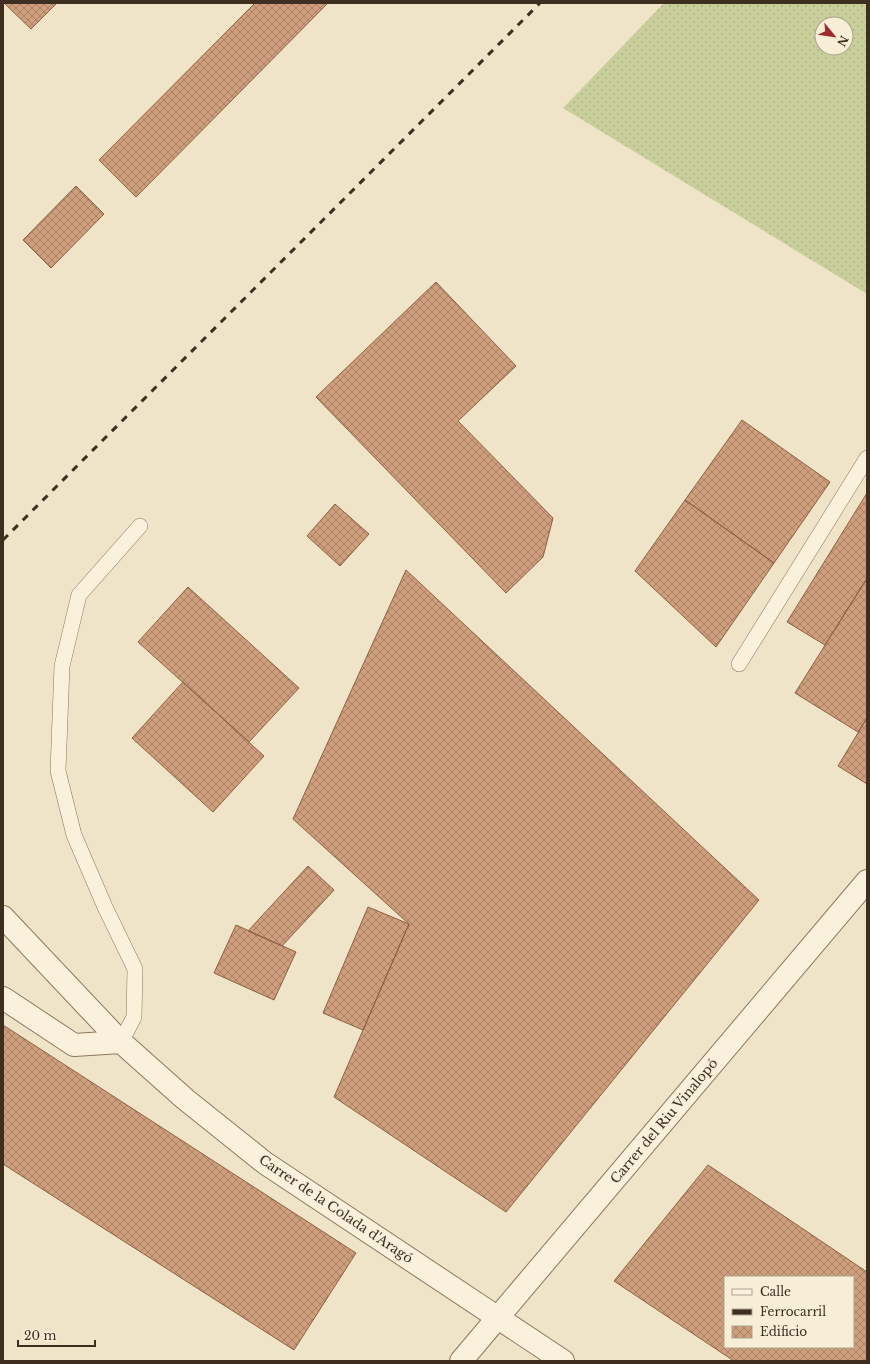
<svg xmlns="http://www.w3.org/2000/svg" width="870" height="1364" font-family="'Libre Baskerville',serif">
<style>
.grass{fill:url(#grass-dots);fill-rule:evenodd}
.building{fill:url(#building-cross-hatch);stroke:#8d5f41;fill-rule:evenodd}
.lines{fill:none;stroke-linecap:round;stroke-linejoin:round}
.lane-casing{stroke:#8d765c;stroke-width:16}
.street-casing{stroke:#8d765c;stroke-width:24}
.lane{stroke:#faf1dc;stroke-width:15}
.street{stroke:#faf1dc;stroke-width:22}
.rail{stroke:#3d2e20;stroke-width:3;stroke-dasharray:7 7;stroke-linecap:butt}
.labels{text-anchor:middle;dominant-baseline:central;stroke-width:3;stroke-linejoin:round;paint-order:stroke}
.street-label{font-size:13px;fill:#3d2e20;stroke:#f7eed8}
</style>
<defs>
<pattern id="grass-dots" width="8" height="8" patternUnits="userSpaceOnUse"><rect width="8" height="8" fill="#c9cf9b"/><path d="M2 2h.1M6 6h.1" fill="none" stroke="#aeb285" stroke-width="1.8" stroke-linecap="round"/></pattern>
<pattern id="building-cross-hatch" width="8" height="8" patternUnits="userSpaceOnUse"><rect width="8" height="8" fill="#cf9f7d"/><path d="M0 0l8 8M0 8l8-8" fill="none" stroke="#a98266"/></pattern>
</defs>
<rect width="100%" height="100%" fill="#f0e4c8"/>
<path class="grass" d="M664 3H867V294L563 108ZM822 24H846V48H822Z"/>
<path class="building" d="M4 3H57L31 29Z
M255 3H328L136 197 99 160Z
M76 186 104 214 51 268 23 240Z
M436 282 516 366 458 421 553 518 543 557 506 593 316 397Z
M742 420 830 482 774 563 685 500Z
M867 493V578L825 645 787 622Z
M685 500 774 563 716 647 635 571Z
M335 504 369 534 340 566 307 536Z
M406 570 759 900 506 1212 334 1097 409 924 293 819Z
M866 580H867V718L858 732 795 693Z
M188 587 299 688 249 742 138 642Z
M183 682 264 756 213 812 132 738Z
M867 718V784L838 766Z
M308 866 334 890 282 946 248 931Z
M368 907 409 924 363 1030 323 1013Z
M236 925 296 952 274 1000 214 973Z
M3 1025 356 1253 294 1350 3 1164Z
M708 1165 867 1272V1361H734L614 1281ZM725 1277H853V1347H725Z"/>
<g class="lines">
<defs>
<path id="lane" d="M739 664 867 458
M121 1042 134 1017 135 969 105 907 74 835 58 771 62 666 79 595 140 526"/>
<path id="street" d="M3 917 121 1042 185 1099 265 1163 563 1361
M3 998 74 1045 121 1042
M461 1361 867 881"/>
</defs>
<use href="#lane" class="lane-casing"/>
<use href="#street" class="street-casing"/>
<use href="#lane" class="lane"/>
<use href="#street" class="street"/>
<path class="rail" d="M3 540 540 3"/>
</g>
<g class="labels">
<g class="street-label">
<text transform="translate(664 1121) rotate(-50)">Carrer del Riu Vinalopó</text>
<text transform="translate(336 1209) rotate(34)">Carrer de la Colada d'Aragó</text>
</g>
</g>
<rect width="870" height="1364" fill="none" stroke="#3d2e20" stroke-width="8"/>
<rect x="724" y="1276" width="130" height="72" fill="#f7eed8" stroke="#ada18e"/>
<rect x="732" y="1289" width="20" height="6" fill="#faf1dc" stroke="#ada18e"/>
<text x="760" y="1296" font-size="12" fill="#3d2e20">Calle</text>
<rect x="732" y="1309" width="20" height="6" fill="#3d2e20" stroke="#ada18e"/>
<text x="760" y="1316" font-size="12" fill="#3d2e20">Ferrocarril</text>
<rect x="732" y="1326" width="20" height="12" fill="url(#building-cross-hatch)" stroke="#ada18e"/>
<text x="760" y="1336" font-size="12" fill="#3d2e20">Edificio</text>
<g transform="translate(834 36) rotate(119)"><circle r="19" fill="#f7eed8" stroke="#ada18e"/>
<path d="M0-3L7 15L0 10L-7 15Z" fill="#9e2a2b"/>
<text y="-6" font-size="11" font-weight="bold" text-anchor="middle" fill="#3d2e20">N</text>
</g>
<path d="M18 1340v6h77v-6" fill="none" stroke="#3d2e20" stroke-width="2"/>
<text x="24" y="1340" font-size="12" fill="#3d2e20" stroke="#f7eed8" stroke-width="3" paint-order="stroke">20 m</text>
</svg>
